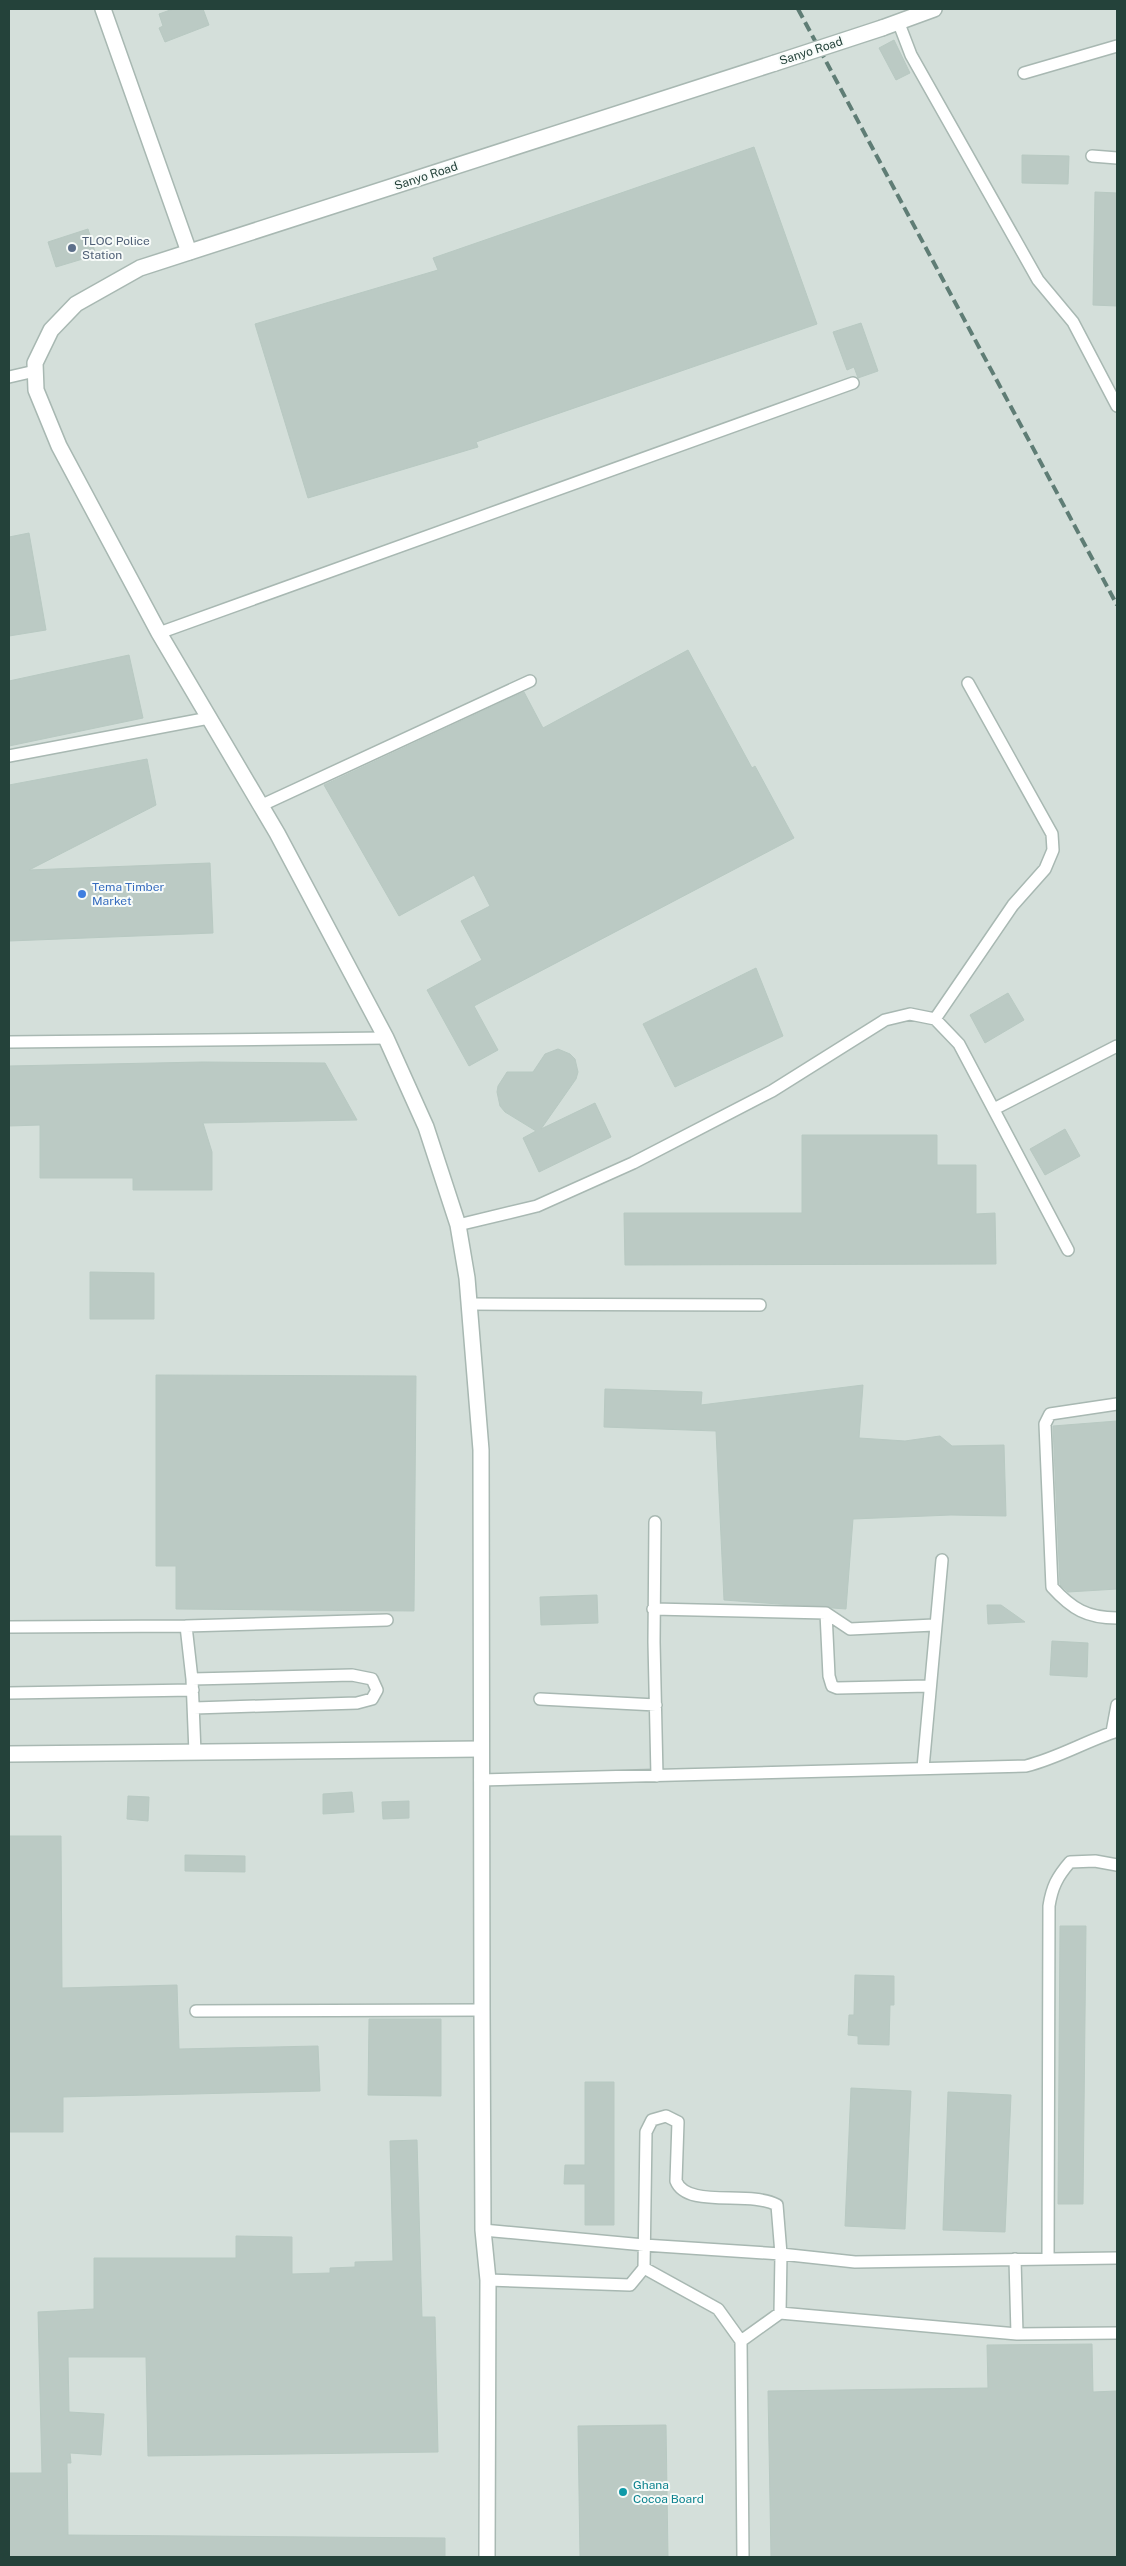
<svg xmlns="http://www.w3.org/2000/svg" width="1126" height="2566" font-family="'Public Sans',sans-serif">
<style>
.built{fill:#d4dfda}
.building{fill:#bbcac4;stroke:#b8c9c2}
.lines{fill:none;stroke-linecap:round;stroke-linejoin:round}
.service-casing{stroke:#a8b8b2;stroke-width:14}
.minor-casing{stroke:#a8b8b2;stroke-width:18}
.tertiary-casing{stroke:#a8b8b2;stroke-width:18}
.service{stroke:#fff;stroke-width:11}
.minor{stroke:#fff;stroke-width:15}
.tertiary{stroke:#fff;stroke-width:15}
.rail{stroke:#5f7d75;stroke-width:4;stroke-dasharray:10 5;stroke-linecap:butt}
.tertiary-bridge-casing{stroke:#a8b8b2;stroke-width:18;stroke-linecap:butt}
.tertiary-bridge{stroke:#fff;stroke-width:15}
.service-dot{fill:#5c6f8a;stroke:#f7fbf9;stroke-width:2}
.shop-dot{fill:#3f7fe0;stroke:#f7fbf9;stroke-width:2}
.culture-dot{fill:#0f9aa8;stroke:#f7fbf9;stroke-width:2}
.labels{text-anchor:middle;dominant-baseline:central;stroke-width:4;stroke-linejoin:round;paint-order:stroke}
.street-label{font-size:12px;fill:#24423a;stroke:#f7fbf9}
.service-label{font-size:12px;fill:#4e5e75;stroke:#f7fbf9;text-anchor:start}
.shop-label{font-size:12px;fill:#366cbe;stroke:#f7fbf9;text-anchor:start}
.culture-label{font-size:12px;fill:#0d838f;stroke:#f7fbf9;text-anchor:start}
</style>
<rect width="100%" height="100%" fill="#e6efeb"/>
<path class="built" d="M9 9H1117V2557H9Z"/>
<path class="building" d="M173 9H203L209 25 165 42 159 28 163 26 159 14Z
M894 40 910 73 896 80 879 48Z
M754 147 817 324 476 442 478 447 308 498 255 324 438 270 433 258Z
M1022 155 1069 156 1068 184 1022 183Z
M1095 192 1117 193V306L1093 305Z
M88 229 96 255 56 267 48 242Z
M861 323 878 371 858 378 854 367 847 370 833 332Z
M29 533 46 630 9 636V537Z
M688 650 752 768 755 766 794 838 474 1006 498 1050 469 1066 427 990 482 960 461 921 490 906 474 875 399 916 324 785 524 692 543 728Z
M129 655 143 718 9 746V681Z
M147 759 156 805 29 870 210 863 213 933 9 941V785Z
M756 968 783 1036 675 1087 643 1024Z
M1008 993 1024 1020 985 1043 970 1015Z
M558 1049 570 1054 575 1059 578 1072 576 1079 541 1129 595 1103 611 1137 539 1172 523 1138 536 1131 505 1112 500 1106 497 1092 498 1086 507 1072H533L545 1054Z
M203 1062 325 1063 357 1120 203 1123 212 1152V1190H133V1178H40V1125L9 1126V1066Z
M1065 1129 1080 1156 1045 1175 1030 1149Z
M802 1135H937V1165H976V1214L995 1213 996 1264 625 1265 624 1213H802Z
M90 1272 154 1273V1319H90Z
M156 1375 416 1376 414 1611 176 1609V1566H156Z
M863 1385 859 1438 905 1441 940 1436 952 1446 1004 1445 1006 1516 951 1515 853 1519 846 1609 724 1600 716 1431 604 1427 605 1389 702 1392 701 1405Z
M1117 1421V1589L1068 1592 1060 1585 1053 1426Z
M597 1595 598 1623 541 1625 540 1597Z
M987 1605H1001L1025 1622 988 1624Z
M1052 1641 1088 1643 1087 1677 1050 1675Z
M352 1792 354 1812 323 1814V1794Z
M128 1796 149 1797 148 1821 127 1819Z
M409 1801V1818L383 1819 382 1802Z
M9 1836H61L62 1988 177 1985 179 2049 318 2046 320 2091 63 2097V2132H9Z
M185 1855 245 1856V1872L185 1871Z
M1060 1926H1086L1083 2204H1058Z
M855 1975 894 1976V2005H890L889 2045 858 2044V2036L848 2035 849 2015H854Z
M369 2019H441V2096L368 2095Z
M585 2082H614V2225H585V2184H564L565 2165H585Z
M851 2088 911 2091 905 2229 845 2226Z
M948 2092 1011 2095 1005 2232 943 2230Z
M417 2140 422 2317H435L438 2452 148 2456 146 2357H68L69 2412 104 2414 101 2455 70 2453 71 2463H67L68 2535 445 2538V2557H9V2473H42L38 2312 94 2309V2258H236V2236L292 2237V2274L330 2273V2268L355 2267V2262L393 2261 390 2141Z
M1092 2344 1093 2392 1117 2391V2557H771L768 2391 988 2388 987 2345Z
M666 2425 668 2557H580L578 2426Z"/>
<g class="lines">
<defs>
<path id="service" d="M898 21 911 55 1038 280 1073 322 1117 406
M1024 73 1117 46
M1092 156 1117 158
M9 377 35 371
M159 633 853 383
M9 756 209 718
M260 806 530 681
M935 1019 1013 905 1045 869 1053 850 1052 834 968 683
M9 1042 386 1038
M994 1109 1117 1046
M458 1225 537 1206 633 1163 772 1091 885 1020 910 1014 935 1019 959 1044 1068 1250
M469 1304 760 1305
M1117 1404 1050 1414 1045 1424 1052 1587C1072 1609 1087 1618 1117 1618
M655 1522 654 1642 657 1776
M653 1609 826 1613 850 1629 934 1625
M826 1613 829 1676 832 1686 837 1688 929 1686
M186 1626 387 1620
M9 1627 186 1626 192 1679 195 1753
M192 1679 352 1675 372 1679 377 1690 372 1699 357 1703 194 1708
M9 1693 193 1690
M540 1699 656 1705
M1112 1732 1117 1705
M923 1768 942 1560
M480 1780 1026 1766C1058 1758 1086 1741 1117 1731
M196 2011 482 2010
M483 2230 644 2245 781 2254 855 2262 1117 2258
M1015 2259 1017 2334
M1048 2259 1049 1906C1052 1887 1057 1877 1070 1862L1095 1861 1117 1865
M644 2268 646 2132 652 2120 666 2116 678 2122 676 2181C687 2209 749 2190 777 2205L781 2254 780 2313
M488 2280 630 2285 644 2268 718 2309 741 2341 780 2313 1017 2334 1117 2333
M741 2341 743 2557"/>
<path id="minor" d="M103 9 189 252
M9 1754 480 1749"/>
<path id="tertiary" d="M882 28 934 9
M487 2557 488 2280 483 2230 482 2010 481 1450 467 1278 458 1225 426 1127 386 1038 277 833 159 633 59 446 36 390 35 363 51 330 76 304 140 268 775 63"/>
</defs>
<use href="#service" class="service-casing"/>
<use href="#minor" class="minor-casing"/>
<use href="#tertiary" class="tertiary-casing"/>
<use href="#service" class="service"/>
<use href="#minor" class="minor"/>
<use href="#tertiary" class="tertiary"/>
<path class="rail" d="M798 9 1117 605"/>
<defs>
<path id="tertiary-bridge" d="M775 63 882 28"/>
</defs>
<use href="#tertiary-bridge" class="tertiary-bridge-casing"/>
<use href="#tertiary-bridge" class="tertiary-bridge"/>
</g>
<circle class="service-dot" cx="72" cy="248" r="5"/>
<circle class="shop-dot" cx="82" cy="894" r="5"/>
<circle class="culture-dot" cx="623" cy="2492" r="5"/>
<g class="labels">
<g class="street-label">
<text transform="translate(811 51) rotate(-18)">Sanyo Road</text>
<text transform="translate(426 176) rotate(-18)">Sanyo Road</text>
</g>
<g class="service-label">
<text x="82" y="241">TLOC Police<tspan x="82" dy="14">Station</tspan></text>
</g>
<g class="shop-label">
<text x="92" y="887">Tema Timber<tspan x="92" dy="14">Market</tspan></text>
</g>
<g class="culture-label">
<text x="633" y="2485">Ghana<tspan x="633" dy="14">Cocoa Board</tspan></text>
</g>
</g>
<rect width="1126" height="2566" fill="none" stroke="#24423a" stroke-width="20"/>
</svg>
